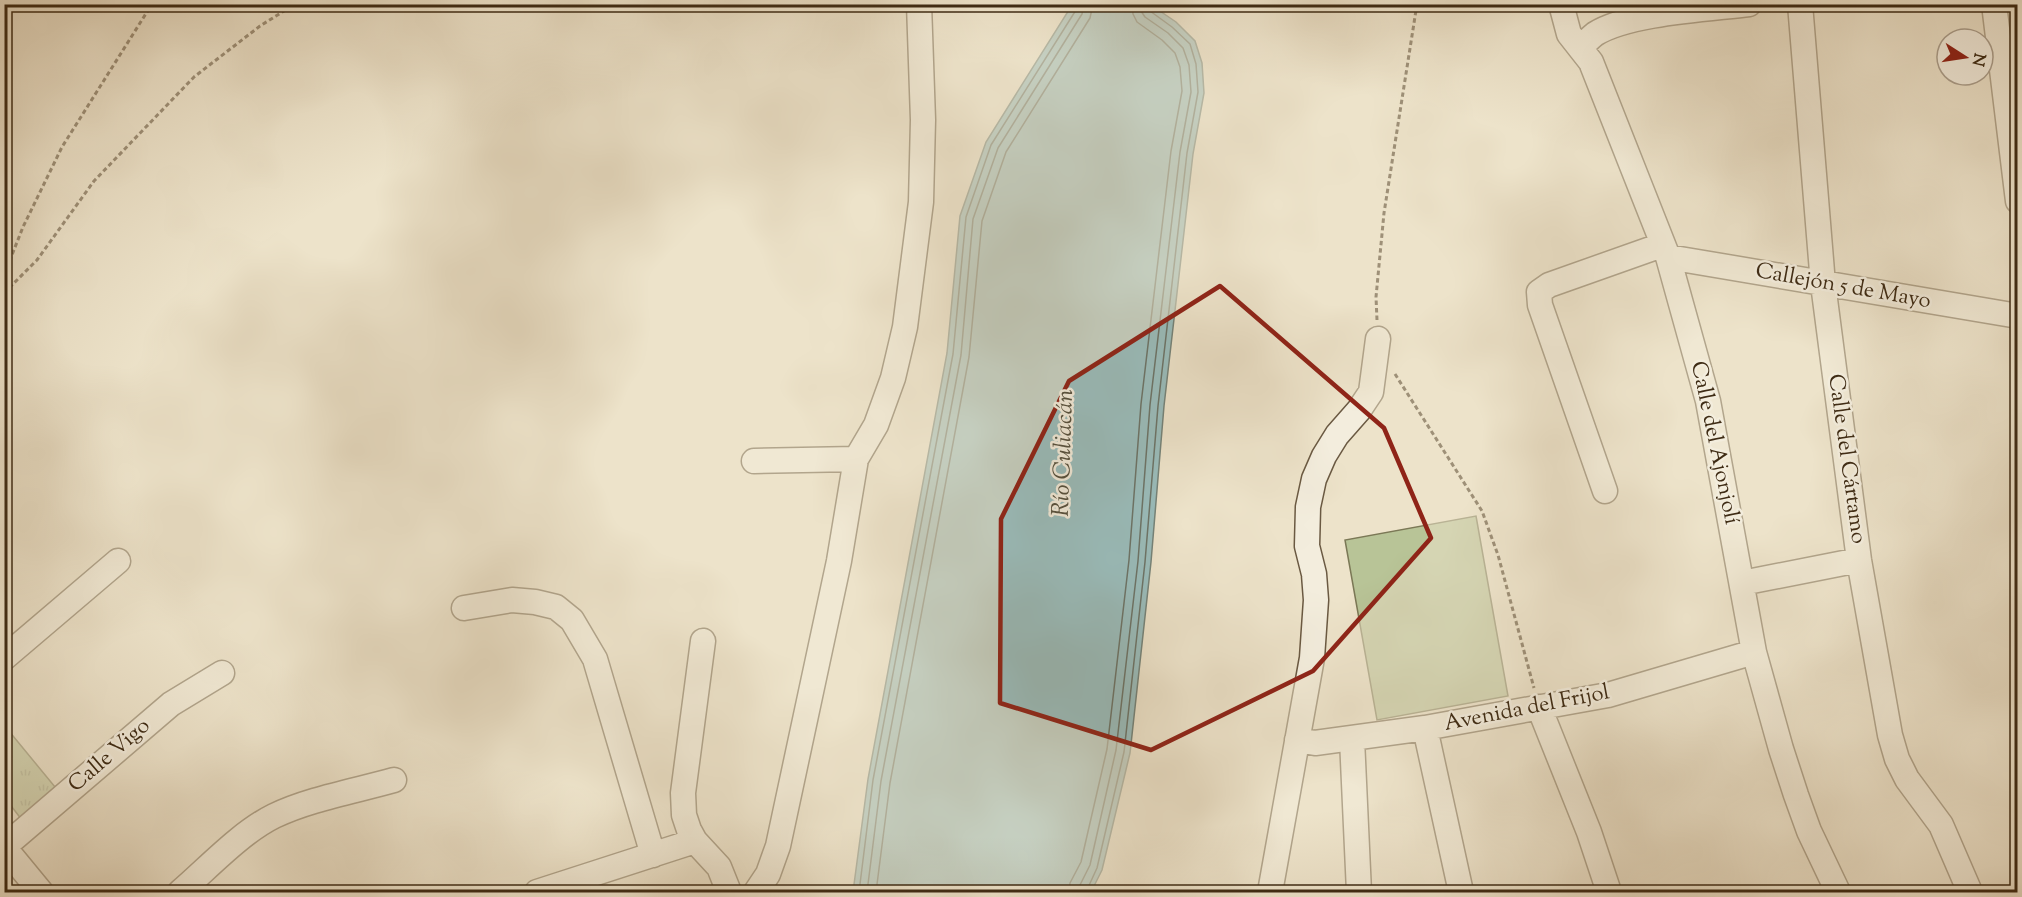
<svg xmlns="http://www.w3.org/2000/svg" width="2022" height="897" font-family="'Sorts Mill Goudy',serif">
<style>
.grass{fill:url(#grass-tufts);stroke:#7b7856;stroke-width:1.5}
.pitch{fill:#b8c497;stroke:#7b7856;stroke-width:1.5}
.water{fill:#9abdbc;stroke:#758379;stroke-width:1.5}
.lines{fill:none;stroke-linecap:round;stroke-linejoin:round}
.shore{stroke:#6c7468;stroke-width:1.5}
.minor-casing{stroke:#6a5942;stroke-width:27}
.path{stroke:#3e2b14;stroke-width:3;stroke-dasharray:4.5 3;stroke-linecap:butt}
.minor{stroke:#f3eddd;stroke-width:24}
.marked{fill:none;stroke:#8f2418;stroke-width:4.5;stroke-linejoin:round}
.labels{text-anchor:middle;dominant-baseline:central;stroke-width:5;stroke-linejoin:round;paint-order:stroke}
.street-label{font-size:22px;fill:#3e2b14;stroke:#f3eddd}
.water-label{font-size:24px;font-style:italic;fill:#55503e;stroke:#f3eddd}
</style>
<defs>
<pattern id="grass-tufts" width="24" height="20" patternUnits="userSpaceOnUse" patternTransform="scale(1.5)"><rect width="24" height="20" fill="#b8c497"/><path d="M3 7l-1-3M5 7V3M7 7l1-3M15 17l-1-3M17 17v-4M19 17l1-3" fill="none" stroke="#979f7a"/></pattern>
</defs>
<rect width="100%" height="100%" fill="#ede3ca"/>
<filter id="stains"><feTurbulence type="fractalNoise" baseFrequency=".00333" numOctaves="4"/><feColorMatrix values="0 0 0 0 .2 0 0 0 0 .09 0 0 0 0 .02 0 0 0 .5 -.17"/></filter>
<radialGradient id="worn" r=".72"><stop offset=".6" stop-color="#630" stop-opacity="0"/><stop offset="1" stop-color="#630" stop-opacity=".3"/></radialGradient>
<path class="grass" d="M4 725 55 787 22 820 5 798Z"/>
<path class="pitch" d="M1476 516 1508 696 1377 720 1345 540Z"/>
<path class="water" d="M1072 5H1151L1176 22 1195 41 1202 63 1204 93 1193 154 1164 406 1151 562 1130 753 1102 870 1091 892H853L868 779 947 353 960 216 986 142Z"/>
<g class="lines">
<path class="shore" d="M859 892 873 780 953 354 966 217 991 145 1076 10 1077 4
M867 892 881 781 961 355 973 219 998 148 1082 14 1084 4
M876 892 890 783 969 357 982 221 1006 152 1090 18 1093 4
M1069 892 1070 883 1081 862 1107 749 1129 560 1141 404 1171 151 1182 91 1180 67 1175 53 1162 40 1137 22 1133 14 1132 4
M1078 892 1080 885 1090 865 1116 750 1138 561 1150 405 1180 152 1191 92 1189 65 1183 48 1168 33 1145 17 1141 11V4
M1086 892 1097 868 1124 752 1145 562 1158 406 1187 153 1198 92 1196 64 1190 44 1172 27 1150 11 1148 4"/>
<defs>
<path id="minor" d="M1561 4 1569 34 1591 62 1668 257 1708 401 1754 652 1781 749 1796 795 1809 831 1838 892
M1800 4 1823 284 1859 560 1890 735 1897 759 1907 779 1941 825 1970 892
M1994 4 2018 201
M1581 47C1585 43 1590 38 1595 34 1628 13 1708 9 1749 4
M1668 257 2018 316
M754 461 856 459
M1605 491 1540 305 1539 292 1549 285 1662 245
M1742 583 1859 560
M464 608 512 600 535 602 556 607 572 620 595 659 653 855
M703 641 683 793 684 815 689 830 695 841 719 867 729 892
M4 658 118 561
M1539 707 1589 832 1609 892
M1425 728 1461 892
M1352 739 1359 892
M1297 740 1315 743 1425 728 1608 695 1754 652
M4 847 171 704 222 673
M4 847 41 892
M180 892C208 868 240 833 274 816 309 799 355 791 394 780
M537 892 695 841
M756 892 768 874 778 846 839 561 856 459 876 425 893 378 905 327 921 202 923 120 919 4
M1270 892 1312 658 1316 600 1314 574 1307 546 1308 507 1314 479 1324 456 1337 435 1359 410 1371 392 1378 339"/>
</defs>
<use href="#minor" class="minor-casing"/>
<path class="path" d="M4 275 23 227 62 147 152 4
M4 293 37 260 94 181 194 77 260 26 295 4
M1377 320 1376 297 1384 213 1417 4
M1395 374 1482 511 1498 555 1534 688"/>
<use href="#minor" class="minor"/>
</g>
<path d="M0 0H2022V897H0ZM1220 286 1384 428 1431 538 1313 671 1151 750 1000 703 1001 519 1069 381Z" fill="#ede3ca" fill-opacity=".55" fill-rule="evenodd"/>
<path class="marked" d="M1220 286 1384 428 1431 538 1313 671 1151 750 1000 703 1001 519 1069 381Z"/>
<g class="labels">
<g class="street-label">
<text transform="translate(1843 287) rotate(10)">Callejón 5 de Mayo</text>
<text transform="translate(1714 443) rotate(78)">Calle del Ajonjolí</text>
<text transform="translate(1846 459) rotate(82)">Calle del Cártamo</text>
<text transform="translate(1527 709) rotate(-11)">Avenida del Frijol</text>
<text transform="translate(110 756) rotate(-41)">Calle Vigo</text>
</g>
<g class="water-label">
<text transform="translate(1064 453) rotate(-88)">Río Culiacán</text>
</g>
</g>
<rect width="2022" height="897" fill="none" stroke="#ede3ca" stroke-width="24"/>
<rect x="6" y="6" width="2010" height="885" fill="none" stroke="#3e2b14" stroke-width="3"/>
<rect x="12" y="12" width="1998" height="873" fill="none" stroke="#3e2b14" stroke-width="1.5"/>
<g transform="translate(1965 57) rotate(102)"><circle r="28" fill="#f3eddd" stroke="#ab9f8d" stroke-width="1.5"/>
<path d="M0-4.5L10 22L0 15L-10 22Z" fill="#8f2418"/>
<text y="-9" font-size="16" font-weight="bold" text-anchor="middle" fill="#3e2b14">N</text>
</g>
<rect width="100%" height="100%" filter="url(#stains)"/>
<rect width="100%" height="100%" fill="url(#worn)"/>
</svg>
